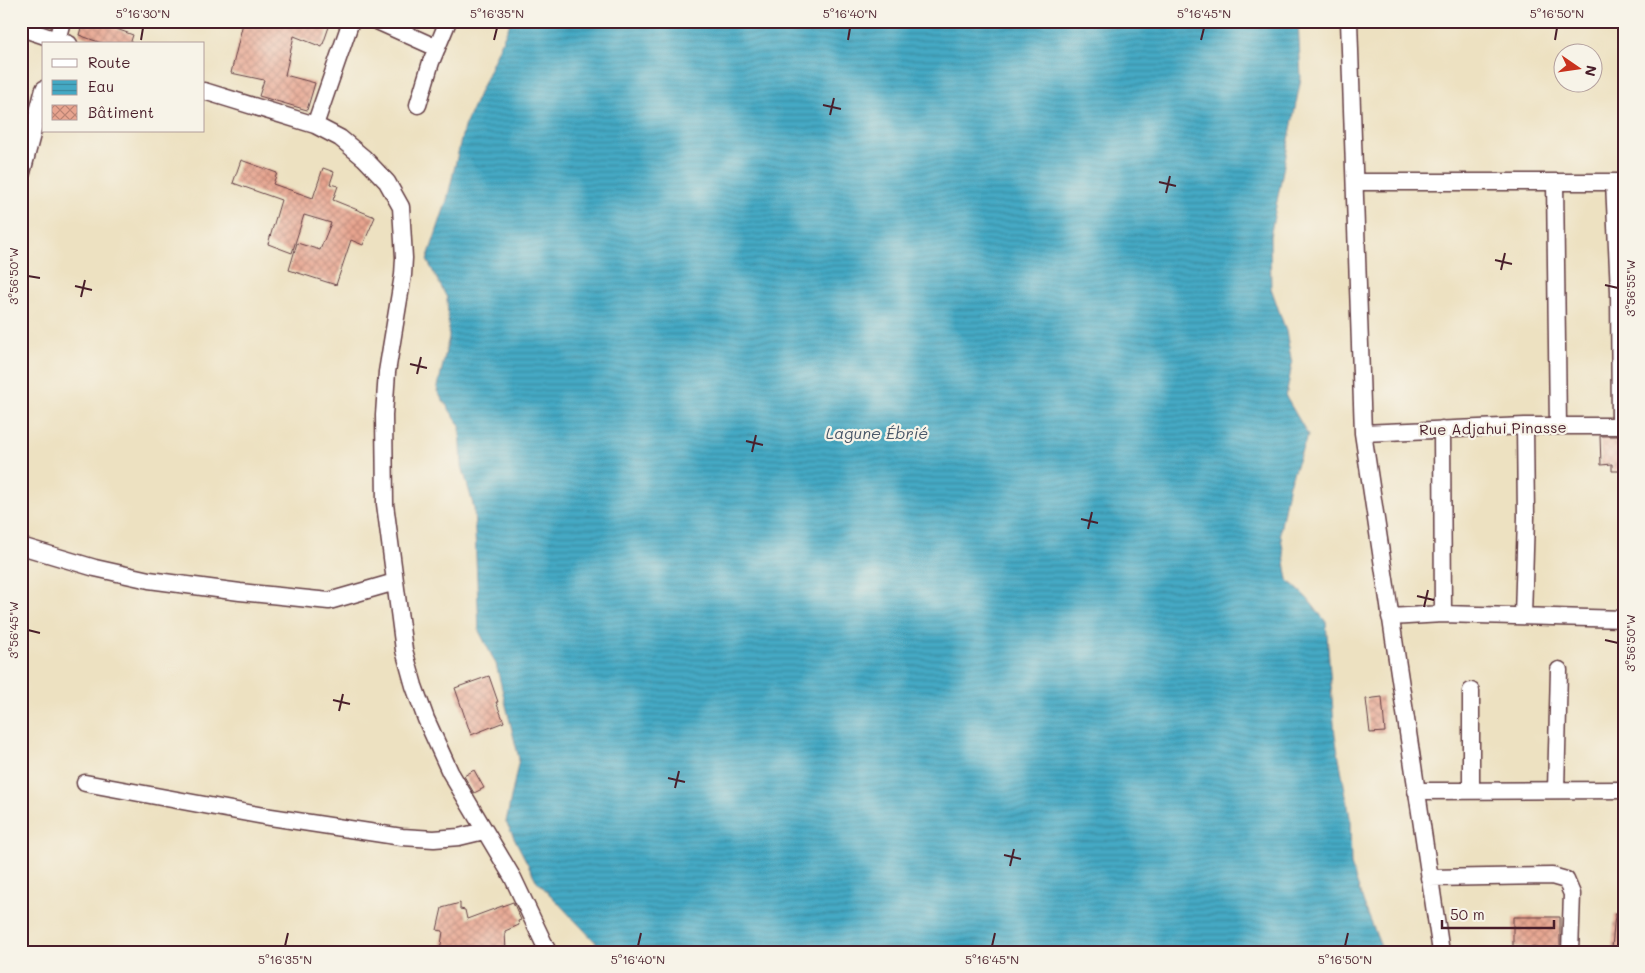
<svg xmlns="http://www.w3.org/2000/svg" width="1645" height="973" font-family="Mali,sans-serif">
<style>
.water{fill:url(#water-rules);stroke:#476478}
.building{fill:url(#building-cross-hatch)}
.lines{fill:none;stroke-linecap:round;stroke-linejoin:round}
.street-casing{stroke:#623c42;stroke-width:19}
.street{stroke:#fff;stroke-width:16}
.ticks{fill:none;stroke:#4a1f2b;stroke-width:2}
.labels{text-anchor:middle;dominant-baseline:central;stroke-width:4.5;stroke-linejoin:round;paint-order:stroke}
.street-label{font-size:15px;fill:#4a1f2b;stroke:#f7f3e8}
.water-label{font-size:16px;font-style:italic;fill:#485668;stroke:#f7f3e8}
.neatline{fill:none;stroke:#4a1f2b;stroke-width:2}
.ticks-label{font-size:12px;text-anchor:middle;fill:#4a1f2b}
</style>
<defs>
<pattern id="water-rules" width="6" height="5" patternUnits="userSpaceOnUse" patternTransform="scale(1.25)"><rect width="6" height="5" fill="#44a9c4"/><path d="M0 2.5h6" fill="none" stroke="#3b899f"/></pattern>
<pattern id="building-cross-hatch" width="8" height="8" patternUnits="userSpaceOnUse" patternTransform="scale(1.25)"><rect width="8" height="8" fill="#e7a48f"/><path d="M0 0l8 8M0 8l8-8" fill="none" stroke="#bd8575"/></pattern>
</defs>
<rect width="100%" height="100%" fill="#f7f3e8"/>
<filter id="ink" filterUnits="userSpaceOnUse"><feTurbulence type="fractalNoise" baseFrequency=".02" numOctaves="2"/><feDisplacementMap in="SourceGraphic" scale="10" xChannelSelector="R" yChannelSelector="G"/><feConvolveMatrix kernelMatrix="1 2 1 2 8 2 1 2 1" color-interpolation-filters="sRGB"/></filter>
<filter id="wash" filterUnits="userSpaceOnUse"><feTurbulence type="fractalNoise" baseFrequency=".0096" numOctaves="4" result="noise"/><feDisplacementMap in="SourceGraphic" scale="20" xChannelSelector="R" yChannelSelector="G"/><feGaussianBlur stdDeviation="1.12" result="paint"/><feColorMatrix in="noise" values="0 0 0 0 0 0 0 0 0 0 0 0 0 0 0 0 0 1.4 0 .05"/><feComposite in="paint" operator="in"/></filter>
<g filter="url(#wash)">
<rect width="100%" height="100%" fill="#ede1c1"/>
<path class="water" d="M511 21H1298L1301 78 1270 237 1271 288 1286 331 1292 364 1286 397 1308 435 1289 484 1280 531 1288 580 1307 598 1326 622 1335 736 1350 817 1351 865 1364 904 1383 952H605L536 880 506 822 519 759 496 664 479 631 474 508 462 466 460 426 437 391 449 337 447 298 427 260 447 200 464 127Z"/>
<g id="blocks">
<path class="building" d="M83 21H95L133 35 130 44H104L79 35Z
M257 21H331L322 47 294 36 285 75 315 83 307 110 259 96 264 80 231 73 243 23 256 26Z
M241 160 277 173 273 184 313 198 323 168 334 172 330 184 338 186 333 200 375 217 363 245 351 240 336 285 289 270 297 243 320 250 331 223 304 215 292 253 268 244 281 200 233 183Z
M1600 436H1622L1624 471H1612V464L1601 465Z
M489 676 498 702H496L504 722 471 735 455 688Z
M1382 697 1385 732 1370 733 1366 699Z
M474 770 484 788 474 793 464 776Z
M513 902 521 920 518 921 519 925 505 931 506 952H440L443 931 437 930 442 908 460 903V909L465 910 467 919Z
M1615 914 1624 915V949L1612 948Z
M1513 917H1560V949L1513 947Z"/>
</g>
</g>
<g filter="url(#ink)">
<use href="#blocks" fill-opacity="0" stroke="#623c42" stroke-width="1"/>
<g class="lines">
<defs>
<path id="street" d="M377 21 437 48
M1349 21 1363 433 1441 952
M21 28 69 44
M56 44 62 21
M204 91 315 125 340 138 364 158 387 182 401 207 404 258 403 275 387 372 384 415 385 504 404 650 414 686 426 719 450 772 513 878 548 952
M418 105 431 62 448 21
M315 125 351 21
M21 176 44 89
M1355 182H1624
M1555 182 1558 426
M1614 182 1619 291 1620 426
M1363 433 1525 426H1624
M21 546 95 568 149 580 240 592 329 601 395 582
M1443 614 1624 619
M1523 616 1526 517 1525 426
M1390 617 1443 614 1442 429
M1471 691V791
M85 783 264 816 402 837 434 839 459 837 484 831
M1556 790 1559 670
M1416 791 1624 790
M1429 878 1552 876 1566 880 1572 894 1570 952"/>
</defs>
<use href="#street" class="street-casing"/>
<use href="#street" class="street"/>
</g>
</g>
<path class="ticks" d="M141 40 143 28M494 40 497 28M848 40 850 28M1201 40 1204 28M1555 40 1557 28M823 105 841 109M830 115 834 98M1159 182 1176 186M1166 193 1170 176M1495 260 1512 264M1501 270 1505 253M28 276 40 278M1605 285 1618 288M75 286 92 290M81 297 85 280M410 364 427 368M417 374 421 357M746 441 763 445M752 452 756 435M1081 519 1098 523M1088 529 1092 512M1417 596 1434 600M1424 607 1428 590M28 630 40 633M1605 640 1618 643M333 700 350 704M339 711 343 694M668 778 685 782M675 788 679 771M1004 855 1021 859M1010 866 1014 849M285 946 288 933M638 946 641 933M992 946 995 933M1345 946 1348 933"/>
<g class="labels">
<g class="street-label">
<text transform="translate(1493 428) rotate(-1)">Rue Adjahui Pinasse</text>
</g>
<g class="water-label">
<text x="877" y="432">Lagune Ébrié</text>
</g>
</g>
<rect width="1645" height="973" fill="none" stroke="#f7f3e8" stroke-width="55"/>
<rect x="42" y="42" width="162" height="90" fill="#f7f3e8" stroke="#b29e9c"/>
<rect x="52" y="59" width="25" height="8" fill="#ffffff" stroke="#b29e9c"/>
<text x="88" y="68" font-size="15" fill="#4a1f2b">Route</text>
<rect x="52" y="80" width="25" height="15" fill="url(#water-rules)" stroke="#b29e9c"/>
<text x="88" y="92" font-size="15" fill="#4a1f2b">Eau</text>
<rect x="52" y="105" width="25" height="15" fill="url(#building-cross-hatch)" stroke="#b29e9c"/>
<text x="88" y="118" font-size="15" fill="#4a1f2b">Bâtiment</text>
<g transform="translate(1578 68) rotate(103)"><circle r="24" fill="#f7f3e8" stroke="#b29e9c"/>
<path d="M0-4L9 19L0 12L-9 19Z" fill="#c8321e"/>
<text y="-8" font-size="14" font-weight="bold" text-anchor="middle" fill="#4a1f2b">N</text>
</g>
<path d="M1442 920v8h112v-8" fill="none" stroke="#4a1f2b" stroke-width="2.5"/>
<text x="1450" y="920" font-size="15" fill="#4a1f2b" stroke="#f7f3e8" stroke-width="4" paint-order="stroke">50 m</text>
<rect x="28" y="28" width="1590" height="918" class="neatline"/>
<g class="ticks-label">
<text x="143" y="18">5°16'30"N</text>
<text x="497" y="18">5°16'35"N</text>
<text x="850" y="18">5°16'40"N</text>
<text x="1204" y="18">5°16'45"N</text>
<text x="1557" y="18">5°16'50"N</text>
<text transform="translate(14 276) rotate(-90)" y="4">3°56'50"W</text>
<text transform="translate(1631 288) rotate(-90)" y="4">3°56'55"W</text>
<text transform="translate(14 630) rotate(-90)" y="4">3°56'45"W</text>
<text transform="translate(1631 643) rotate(-90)" y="4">3°56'50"W</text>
<text x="285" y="964">5°16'35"N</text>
<text x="638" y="964">5°16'40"N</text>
<text x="992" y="964">5°16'45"N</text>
<text x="1345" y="964">5°16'50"N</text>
</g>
</svg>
